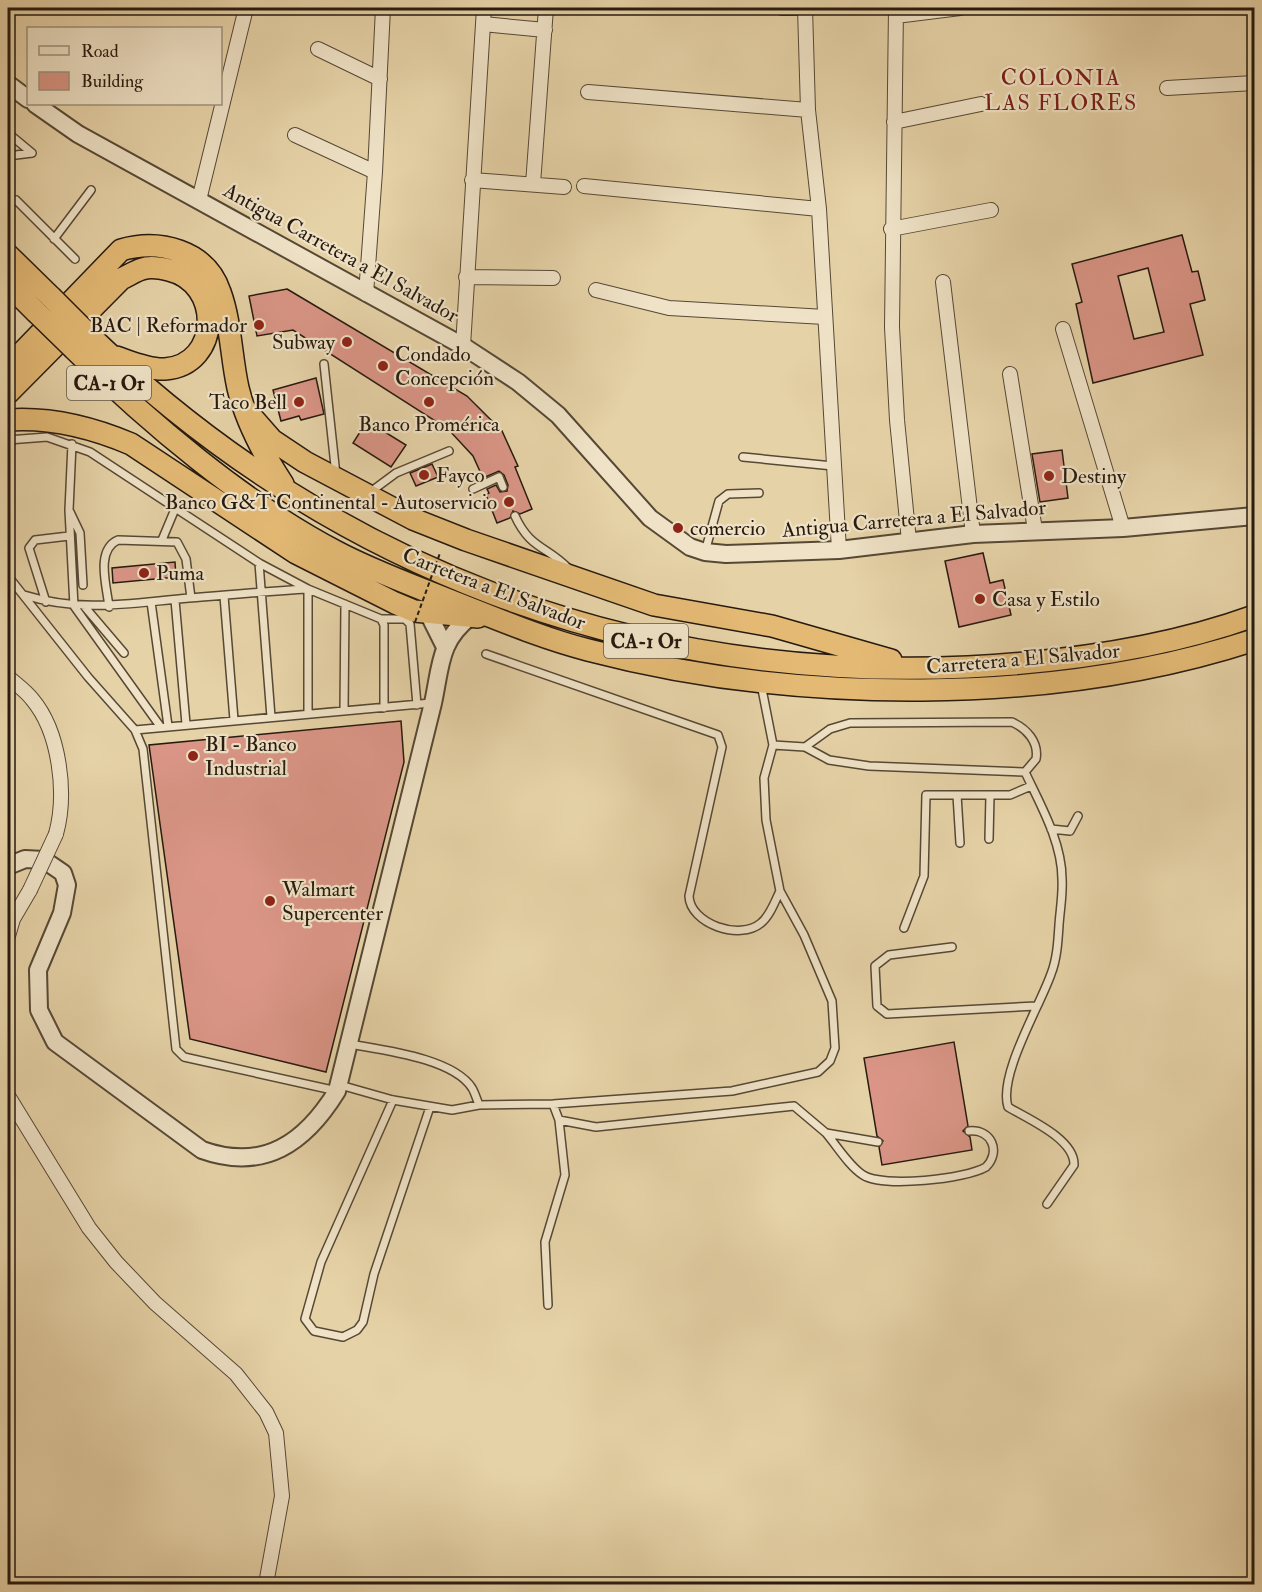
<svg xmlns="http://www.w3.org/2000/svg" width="1262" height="1592" font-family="'IM FELL Double Pica',serif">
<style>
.building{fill:#da9586;stroke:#261a0f;stroke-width:1.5;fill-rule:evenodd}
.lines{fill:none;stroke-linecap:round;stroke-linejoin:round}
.service-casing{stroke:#564835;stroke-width:10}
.minor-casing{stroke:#564835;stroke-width:16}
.tertiary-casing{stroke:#564835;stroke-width:20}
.trunk-casing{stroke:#261a0f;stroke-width:24}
.service{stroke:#efe2c6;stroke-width:7}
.minor{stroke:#efe2c6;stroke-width:14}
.tertiary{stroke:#efe2c6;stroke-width:16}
.trunk{stroke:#e3b974;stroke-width:21}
.minor-bridge-casing{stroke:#564835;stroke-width:16;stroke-linecap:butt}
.trunk-bridge-casing{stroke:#261a0f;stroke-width:24;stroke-linecap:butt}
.path-bridge{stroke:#261a0f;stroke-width:2;stroke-dasharray:4.5 3;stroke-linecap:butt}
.minor-bridge{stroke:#efe2c6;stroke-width:14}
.trunk-bridge{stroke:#e3b974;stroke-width:21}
.poi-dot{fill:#8f2418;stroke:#efe2c6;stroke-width:2}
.labels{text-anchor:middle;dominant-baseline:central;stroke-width:4.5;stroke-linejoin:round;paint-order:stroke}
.shield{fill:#efe2c6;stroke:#625646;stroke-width:1.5}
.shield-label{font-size:20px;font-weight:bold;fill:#261a0f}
.street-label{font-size:21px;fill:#261a0f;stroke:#efe2c6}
.poi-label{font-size:21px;fill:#261a0f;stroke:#efe2c6;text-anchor:start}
.neighbourhood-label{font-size:22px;letter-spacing:1.5px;fill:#7a1f14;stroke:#efe2c6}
</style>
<rect width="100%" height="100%" fill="#e6d2a7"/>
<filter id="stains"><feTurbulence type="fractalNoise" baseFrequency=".00333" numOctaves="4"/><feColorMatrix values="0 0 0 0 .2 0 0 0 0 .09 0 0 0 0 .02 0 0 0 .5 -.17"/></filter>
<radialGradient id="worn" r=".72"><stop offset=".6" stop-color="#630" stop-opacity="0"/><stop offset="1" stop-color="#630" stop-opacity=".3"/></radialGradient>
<path class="building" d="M1182 235 1192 272 1198 271 1205 300 1190 304 1203 355 1093 383 1076 304 1082 302 1072 264ZM1148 268 1164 332 1134 339 1118 276Z
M287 289 467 396 502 431 518 466 515 467 532 509 520 514 513 511 510 518 497 523 486 495 489 493 487 489 496 485 500 492 507 491 508 485 504 475 499 471 483 478 473 456 448 429 293 330 257 336 249 296Z
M316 378 324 414 301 420 299 416 281 421 273 390Z
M367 421 406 445 391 467 353 443Z
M1062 450 1068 498 1040 502 1032 454Z
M432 464 438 477 416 486 410 473Z
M983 553 990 583 1003 580 1011 615 959 627 945 561Z
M175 562 176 577 113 583 112 568Z
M401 721 404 762 326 1072 190 1039 149 745Z
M954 1042 968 1126 963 1131 970 1137 972 1150 882 1165 879 1147 883 1141 877 1136 864 1058Z"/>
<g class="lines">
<defs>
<path id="service" d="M8 133 32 153
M8 156 32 153
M16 200 75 259
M54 239 91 190
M324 364 336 475
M8 440 47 437 90 452 259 563 308 589 381 619 384 625V708
M72 444 69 510 74 606 160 726
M743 457 833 466
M473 489 499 477 503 487
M369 493 396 473 449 451
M70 512 80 533 83 585
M515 516C530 549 547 546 569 569
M162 540 175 509
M705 552 719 501 728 494 759 493
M259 563 271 717
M8 576 88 677 135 730 143 749 176 1049 184 1057 337 1091
M24 595C82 613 130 603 189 598 228 595 268 591 308 589V714
M224 596 234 720
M175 600 186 724
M46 602 29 548 35 540 69 536
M151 602 168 726
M84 606 124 653
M109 607C107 587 95 550 118 540L177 542 186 559 191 598
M381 619H405L410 624 417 705
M486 654 718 735 722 747 689 896C690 924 740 941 761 923 770 916 775 901 780 891
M761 684 773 745 805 747 829 760 869 766 1025 772C1040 804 1062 842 1062 879 1063 894 1060 910 1059 925 1058 941 1057 959 1051 974 1040 1006 998 1075 1008 1107 1028 1119 1075 1139 1074 1165L1047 1204
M344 711 345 604
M135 730 431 703
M805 747 830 729 850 723 1012 722C1027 729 1039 742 1036 759L1025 772
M957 795 960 843
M1051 829 1070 831 1078 816
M989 839 990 795
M904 928 924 876 926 795H1010L1031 786
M952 947 889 955 875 966 877 1006 887 1014 1036 1006
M350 1044C382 1050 453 1058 472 1088 475 1093 477 1100 479 1105
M340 1085 393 1100 452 1110 479 1105 553 1104 732 1091 818 1072 830 1061 835 1048 832 1001 804 935 780 891 766 820 764 778 773 745
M393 1100 321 1262 305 1319 314 1331 343 1337 357 1330 363 1322 374 1274 430 1107
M553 1104 559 1120 596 1127 794 1106 826 1133 878 1142
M826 1133C837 1146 849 1166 863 1175 883 1188 966 1179 986 1167 1001 1152 992 1129 969 1131
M548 1305 545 1242 565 1175 559 1120"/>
<path id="minor" d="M782 8H810
M805 8 808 110 819 209 839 550
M896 8 892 327 897 420 909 541
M896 16 960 8
M483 24 545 30
M318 49 380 79
M1167 88 1254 83
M588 92 808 110
M894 122 981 104
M295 135 375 172
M472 180 564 187
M533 184 546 8
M584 186 819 209
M199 200 246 8
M891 229 991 210
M466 277 553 278
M943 282 973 534
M596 290 669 308 825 317
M366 294 375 172 383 8
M1063 329 1123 528
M463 346 484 8
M1010 374 1035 530
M8 677C16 684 26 691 32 699 60 732 67 794 56 834
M8 936 13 919 30 890
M8 1096 89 1228 116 1262 155 1303 236 1374 266 1412 276 1433 282 1496 266 1584"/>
<path id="tertiary" d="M8 84 28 99
M35 104 78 134 463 346 518 382 558 415 650 518 690 547 705 552 726 554 839 550 973 534 1123 528 1254 516
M428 613 445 647
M8 866 25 859 44 860 63 873 67 885 62 913 38 970 39 1010 55 1042 202 1150C264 1172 305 1143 337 1091L433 703C441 666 439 641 470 617"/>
<path id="trunk" d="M8 255 51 297
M8 284 36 312
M87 333C329 567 632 682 968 667 1065 662 1163 649 1254 616
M74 349C148 422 245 504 337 552 373 571 412 585 449 600 495 618 541 638 588 650 794 704 1052 706 1254 640
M8 367 121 250C159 239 206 250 220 292 231 322 231 357 238 388 246 422 264 455 283 484
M8 393 121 279C128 276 135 271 142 269 150 266 161 268 169 270 223 283 221 365 165 369 149 370 131 362 116 357
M244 408 272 440 305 462 413 519 466 540 654 605 772 626 891 660
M8 420C51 417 91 427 131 444L296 553 395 603 414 611 478 617"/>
</defs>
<use href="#service" class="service-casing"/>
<use href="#minor" class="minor-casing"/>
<use href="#tertiary" class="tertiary-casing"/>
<use href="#trunk" class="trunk-casing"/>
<use href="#service" class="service"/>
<use href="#minor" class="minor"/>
<use href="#tertiary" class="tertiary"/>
<use href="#trunk" class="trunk"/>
<defs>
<path id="minor-bridge" d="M30 890 56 834"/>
<path id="trunk-bridge" d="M51 297 87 333
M36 312 74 349"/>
</defs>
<use href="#minor-bridge" class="minor-bridge-casing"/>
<use href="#trunk-bridge" class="trunk-bridge-casing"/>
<path class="path-bridge" d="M415 622 440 553"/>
<use href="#minor-bridge" class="minor-bridge"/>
<use href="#trunk-bridge" class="trunk-bridge"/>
</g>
<g class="poi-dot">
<circle cx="259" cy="325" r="6"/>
<circle cx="347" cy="342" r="6"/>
<circle cx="383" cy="366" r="6"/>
<circle cx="299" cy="402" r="6"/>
<circle cx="429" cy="402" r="6"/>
<circle cx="424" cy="475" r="6"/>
<circle cx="1049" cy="476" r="6"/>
<circle cx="509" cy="502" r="6"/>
<circle cx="678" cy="528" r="6"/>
<circle cx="144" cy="573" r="6"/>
<circle cx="980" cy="599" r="6"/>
<circle cx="193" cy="756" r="6"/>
<circle cx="270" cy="901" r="6"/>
</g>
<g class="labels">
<g class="shield">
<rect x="67" y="366" width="84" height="34" rx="4.5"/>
<rect x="604" y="624" width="84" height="34" rx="4.5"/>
</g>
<g class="shield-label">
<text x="109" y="383">CA-1 Or</text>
<text x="646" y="641">CA-1 Or</text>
</g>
<g class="street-label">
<text transform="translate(341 253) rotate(29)">Antigua Carretera a El Salvador</text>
<text transform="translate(914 519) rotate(-5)">Antigua Carretera a El Salvador</text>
<text transform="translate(494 589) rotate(21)">Carretera a El Salvador</text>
<text transform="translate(1023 659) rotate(-5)">Carretera a El Salvador</text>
</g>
<g class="poi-label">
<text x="247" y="325" text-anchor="end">BAC | Reformador</text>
<text x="335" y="342" text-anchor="end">Subway</text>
<text x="395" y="354">Condado<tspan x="395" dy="24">Concepción</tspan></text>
<text x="287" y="402" text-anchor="end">Taco Bell</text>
<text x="429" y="424" text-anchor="middle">Banco Promérica</text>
<text x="436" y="475">Fayco</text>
<text x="1061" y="476">Destiny</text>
<text x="497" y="502" text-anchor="end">Banco G&amp;T Continental - Autoservicio</text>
<text x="690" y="528">comercio</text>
<text x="156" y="573">Puma</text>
<text x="992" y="599">Casa y Estilo</text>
<text x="205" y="744">BI - Banco<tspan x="205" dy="24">Industrial</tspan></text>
<text x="282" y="889">Walmart<tspan x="282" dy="24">Supercenter</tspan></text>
</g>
<g class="neighbourhood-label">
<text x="1061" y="78">COLONIA<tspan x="1061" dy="25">LAS FLORES</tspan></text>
</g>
</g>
<rect width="1262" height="1592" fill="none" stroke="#e6d2a7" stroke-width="30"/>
<rect x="9" y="9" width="1244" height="1574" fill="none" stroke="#261a0f" stroke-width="3"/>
<rect x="15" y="15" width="1232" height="1562" fill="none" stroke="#261a0f" stroke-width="1.5"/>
<rect x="27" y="27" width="195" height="78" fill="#efe2c6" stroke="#9f927d" stroke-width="1.5"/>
<rect x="39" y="46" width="30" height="9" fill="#efe2c6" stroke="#9f927d" stroke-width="1.5"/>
<text x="81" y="57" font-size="18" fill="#261a0f">Road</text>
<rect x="39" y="72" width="30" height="18" fill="#da9586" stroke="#9f927d" stroke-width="1.5"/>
<text x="81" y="87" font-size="18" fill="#261a0f">Building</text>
<rect width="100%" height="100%" filter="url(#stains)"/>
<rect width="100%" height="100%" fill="url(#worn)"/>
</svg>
